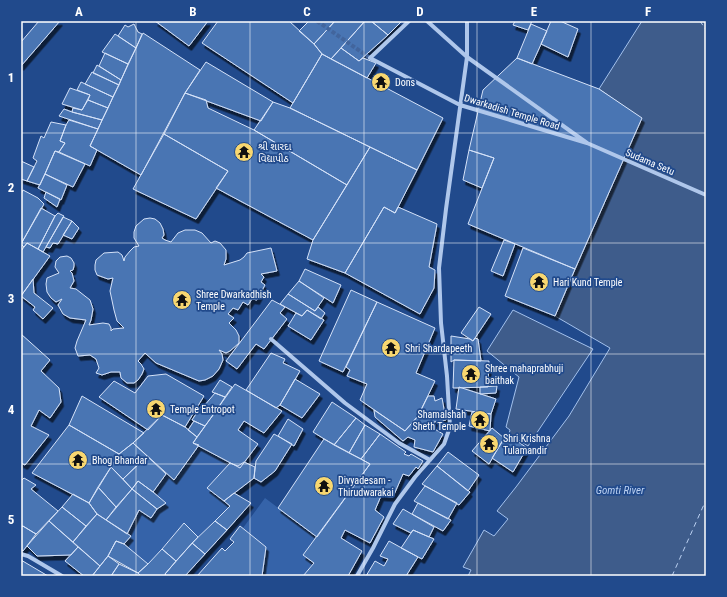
<svg xmlns="http://www.w3.org/2000/svg" width="727" height="597" font-family="'Roboto Condensed','Noto Sans Gujarati',sans-serif">
<style>
.green{fill:#3563a9}
.water{fill:#3e5c8b;stroke:#a3c1ec}
.lines{fill:none;stroke-linecap:round;stroke-linejoin:round}
.ferry{stroke:#bbd1f2;stroke-width:1;stroke-dasharray:5 4;stroke-linecap:butt}
.building{fill:#4a74b3;stroke:#d4e2f8;filter:url(#shadow)}
.street-tunnel{stroke:#42659d;stroke-width:4;stroke-dasharray:4 2;stroke-linecap:butt}
.street{stroke:#afc7eb;stroke-width:4}
.grid{fill:none;stroke:#fff;stroke-width:1;stroke-opacity:0.55}
.labels{text-anchor:middle;dominant-baseline:central;stroke-width:3.5;stroke-linejoin:round;paint-order:stroke}
.poi-label{font-size:10px;fill:#fff;stroke:#214a8c;text-anchor:start}
.street-label{font-size:10px;fill:#fff;stroke:#214a8c}
.water-label{font-size:11px;font-style:italic;fill:#bbd1f2;stroke:#214a8c}
.neatline{fill:none;stroke:#fff;stroke-width:1.5}
.grid-label{font-size:13px;text-anchor:middle;font-weight:bold;fill:#fff}
</style>
<defs>
<filter id="shadow"><feDropShadow dx="2.5" dy="4.5" stdDeviation="0" flood-color="#0009"/></filter>
</defs>
<rect width="100%" height="100%" fill="#214a8c"/>
<path class="green" d="M199 445 230 463 207 488 230 506 198 537 184 523 148 564 124 544 131 536 127 534 139 510 163 501 153 492 166 474 174 480Z
M265 498 317 537 303 555 314 563 303 576H262L266 547 243 528Z"/>
<path class="water" d="M642 21H706V576H468L471 570 463 567 484 530 494 536 508 519 497 511 516 487 569 416 610 348 555 316 641 118 599 89Z
M513 310 593 349 528 446 509 434 510 430 506 427 519 377 487 351Z"/>
<g class="lines">
<path class="ferry" d="M700 21 706 30
M672 576 706 500"/>
</g>
<path class="building" d="M39 21H60L21 66V42Z
M155 21H208L189 46Z
M218 21H289L314 44 322 54 293 103 202 43Z
M309 21H335L314 44 299 31Z
M335 21H365L331 59 322 54 314 44Z
M365 21H371L388 35 359 61 341 48Z
M371 21H401V22L388 35Z
M515 21H532L528 30 513 25Z
M551 21H560L578 29 568 57 541 44Z
M134 24 138 32 142 34 136 48 118 36 125 25 128 27Z
M531 24 547 31 532 64 517 58Z
M143 33 200 70 185 93 141 175 90 146Z
M115 34 136 48 128 64 102 52Z
M341 48 359 61 363 58 376 63 367 78 331 59Z
M105 53 128 64 121 80 99 66Z
M322 54 443 118 417 170 290 108Z
M517 58 599 89 642 118 575 269 468 224 494 158 469 150 483 90Z
M206 62 273 102 261 121 185 93Z
M97 65 121 80 119 85 93 73Z
M92 72 119 85 113 97 85 84Z
M81 82 113 97 108 108 88 100 90 95 77 90Z
M70 88 90 95 82 110 62 104Z
M185 93 206 100 208 108 254 130 347 185 313 240 216 188 228 171 164 134Z
M88 100 108 108 102 120 72 112 73 108 82 110Z
M273 102 290 108 370 147 347 185 254 130Z
M64 109 72 112 102 120 98 129 59 116Z
M69 120 98 129 90 146 97 150 90 166 59 152 65 143 60 141 66 125Z
M51 122 66 125 60 141 65 143 59 152 55 151 40 185 27 181 37 161 33 158 41 136 44 138Z
M164 134 228 171 196 219 133 189Z
M370 147 417 170 395 213 384 207 345 273 307 259 313 240Z
M469 150 494 158 482 188 463 180Z
M55 151 85 164 73 187 45 174Z
M21 161 34 167 27 181 21 179Z
M45 174 67 185 61 200 38 188Z
M23 190 38 198 44 204 21 244V194Z
M46 192 60 199 57 207 44 198Z
M384 207 395 213 398 207 437 224 429 267 435 270 434 288 420 314 345 273Z
M41 208 55 216 38 249 27 243 24 247 21 244Z
M58 213 64 216 43 252 38 249 55 216Z
M63 217 72 221 58 244 53 243 50 248 46 247Z
M150 218 155 219 160 223 163 229 164 235 162 238 165 240 171 242 178 233 185 230H195L202 233 211 243 215 241 220 243 226 250V259L224 265 240 260 244 257 247 253 271 248 277 271 261 274 264 277 261 282 265 285 257 300 252 299 248 305 243 302 238 310 233 308 228 314 234 318 229 323 236 330 239 336V343L230 351 226 353 219 350 222 354 223 360 219 369 213 376 205 380 199 381 156 363 145 353 138 361 141 364 144 369 142 374 138 380 134 383H127L121 378 120 372H111L102 375 96 373 99 368 96 359 90 355 78 356 75 348 77 341 86 320 70 318 63 314 58 305 62 299 56 302 51 298 47 292 46 284 47 278 59 273 55 267 56 261 60 257 67 256 71 258 74 263V266L73 270 70 271 72 273 74 281 70 288 76 289 90 300 93 309 91 320 89 325 103 323 109 324 111 328V331L113 329 124 328 117 321 114 310 110 291 113 278 108 279 97 275 95 270V265L96 260 104 253 118 252 122 255 124 261 125 257 130 251 134 247 139 246 134 238V232L136 226 144 219Z
M72 221 79 228 72 239 63 235Z
M504 240 515 244 503 276 491 271Z
M27 243 50 256 21 296V251Z
M523 248 575 269 555 316 505 296Z
M305 269 341 285 333 303 299 281Z
M33 279 34 293 53 308 43 319 33 310 35 307 21 296Z
M299 281 324 298 315 311 288 294Z
M351 290 377 302 343 372 319 361Z
M288 294 315 311 318 307 325 313 321 319 307 310 302 316 280 304Z
M272 300 285 307 280 313 287 319 264 349 256 344 237 369 226 361Z
M377 302 435 328 416 373 435 381 418 416 405 431 360 400 367 384 347 376 350 370 346 367Z
M479 307 491 314 473 341 461 333Z
M307 310 324 320 311 340 288 326 296 313 302 316Z
M21 334 50 360 41 371 59 388 61 402 50 418 39 410 31 426 49 435 25 465 21 463Z
M451 336 470 339 473 341 475 338 478 339 481 361 454 360 451 362Z
M271 353 285 359 283 363 300 371 280 405 276 408 246 390Z
M454 360 489 361 488 387 453 388Z
M166 374 204 396 185 427 162 415 148 430 99 397 114 381 135 393 148 376Z
M295 379 320 394 302 418 280 405Z
M220 380 232 387 225 397 212 392Z
M235 384 282 411 264 433 244 421 238 430 258 444 240 468 193 443Z
M497 386 496 393 480 394V387Z
M459 387 496 399 491 414 456 409Z
M215 393 225 397 216 411 204 406Z
M82 396 144 433 133 443 119 454 69 425Z
M428 396H434L435 401 442 398 446 420 434 422 433 428 443 434 433 452 414 447 415 440 408 437 403 441 375 417 374 410 405 431 418 416Z
M332 402 356 418 334 445 313 432Z
M202 405 216 411 205 426 192 420Z
M472 412 491 414 490 431 469 426Z
M162 415 185 427 197 437 193 443 199 445 174 480 133 443Z
M356 418 365 425 349 453 334 445Z
M288 419 303 429 294 446 278 436Z
M194 421 205 426 197 437 188 430Z
M69 425 119 454 89 503 32 473Z
M365 425 380 434 361 459 349 453Z
M492 428 504 438 489 464 472 451Z
M274 434 292 444 275 471 261 482 254 478 256 461Z
M380 434 406 452 404 454 409 456 411 454 423 461 418 469 416 467 409 476 403 474 393 497 381 496 375 510 384 517 370 543 345 530 341 538 362 551 348 576H303L314 563 303 555 370 464 361 459Z
M507 434 527 448 513 472 492 458Z
M324 439 370 464 317 537 278 508Z
M133 443 147 456 123 479 111 467 119 454Z
M448 452 479 475 468 491 437 466Z
M147 456 166 474 153 492 138 481 132 489 123 479Z
M244 462 255 467 254 478 224 501 207 488 230 463 238 466Z
M437 466 470 492 459 505 422 484Z
M111 467 132 489 116 507 98 487Z
M24 478 36 485 31 489 58 511 36 534 21 525V481Z
M138 481 153 492 166 503 157 509 132 489Z
M425 486 457 503 448 519 414 501Z
M98 487 116 507 106 520 97 514 89 503Z
M132 489 157 509 151 518 139 510 127 534 106 520Z
M234 493 251 503 227 530 215 521 230 506 224 501Z
M73 494 89 503 97 514 86 526 62 507Z
M418 503 451 520 443 531 412 514Z
M62 507 86 526 73 542 49 521Z
M403 509 434 527 429 537 413 530 411 533 393 524Z
M97 514 131 536 124 544 116 541 108 556 100 566 73 542Z
M49 521 78 547 71 555 37 556 27 546Z
M215 521 227 530 205 554 192 543Z
M184 523 198 537 176 561 162 549Z
M23 526 36 534 23 551 21 550V528Z
M240 526 266 547 262 576H197L222 548 225 551 234 542 230 539Z
M413 530 434 539 422 559 401 548Z
M116 541 124 544 148 564 138 573 108 556Z
M389 541 418 557 406 576H366L375 561 384 566 388 559 380 556Z
M192 543 205 554 185 576H166L165 574Z
M78 547 100 566 92 576H84L65 561Z
M162 549 176 561 165 574 166 576H141L138 573 148 564Z
M108 556 119 564 111 576H92Z
M21 560 48 576H21Z
M119 564 138 573 141 576H111Z"/>
<g class="lines">
<path class="street-tunnel" d="M317 21 370 58"/>
<path class="street" d="M409 21 370 58 460 105 587 143 706 195
M427 21 467 57V21
M271 339 345 403 399 443 430 460
M21 554 28 556 62 576
M357 576 373 548 395 504 415 477 444 444 450 427 447 376 441 323 439 268 446 209 467 57 587 143"/>
</g>
<path class="grid" d="M136 21V576M250 21V576M364 21V576M477 21V576M591 21V576M21 133H706M21 243H706M21 354H706M21 464H706"/>
<defs>
<symbol id="temple-disc" viewBox="-11 -11 22 22"><circle r="9.5" fill="#f8d770" stroke="#214a8c"/><path d="M0-6L5-2H3V0L6.5 2.5H4V6H1.5V3h-3V6H-4V2.5H-6.5L-3 0V-2H-5Z" fill="#111"/></symbol>
</defs>
<g fill-rule="evenodd">
<use href="#temple-disc" x="370" y="71" width="22" height="22"/>
<use href="#temple-disc" x="233" y="141" width="22" height="22"/>
<use href="#temple-disc" x="528" y="271" width="22" height="22"/>
<use href="#temple-disc" x="171" y="289" width="22" height="22"/>
<use href="#temple-disc" x="380" y="337" width="22" height="22"/>
<use href="#temple-disc" x="460" y="363" width="22" height="22"/>
<use href="#temple-disc" x="145" y="398" width="22" height="22"/>
<use href="#temple-disc" x="469" y="409" width="22" height="22"/>
<use href="#temple-disc" x="478" y="433" width="22" height="22"/>
<use href="#temple-disc" x="67" y="449" width="22" height="22"/>
<use href="#temple-disc" x="313" y="475" width="22" height="22"/>
</g>
<g class="labels">
<g class="poi-label">
<text x="395" y="82">Dons</text>
<text x="258" y="146">શ્રી શારદા<tspan x="258" dy="12">વિદ્યાપીઠ</tspan></text>
<text x="553" y="282">Hari Kund Temple</text>
<text x="196" y="294">Shree Dwarkadhish<tspan x="196" dy="12">Temple</tspan></text>
<text x="405" y="348">Shri Shardapeeth</text>
<text x="485" y="368">Shree mahaprabhuji<tspan x="485" dy="12">baithak</tspan></text>
<text x="170" y="409">Temple Entropot</text>
<text x="466" y="414" text-anchor="end">Shamalshah<tspan x="466" dy="12">Sheth Temple</tspan></text>
<text x="503" y="438">Shri Krishna<tspan x="503" dy="12">Tulamandir</tspan></text>
<text x="92" y="460">Bhog Bhandar</text>
<text x="338" y="480">Divyadesam -<tspan x="338" dy="12">Thirudwarakai</tspan></text>
</g>
<g class="street-label">
<text transform="translate(512 112) rotate(17)">Dwarkadish Temple Road</text>
<text transform="translate(650 162) rotate(23)">Sudama Setu</text>
</g>
<g class="water-label">
<text x="620" y="490">Gomti River</text>
</g>
</g>
<rect width="727" height="597" fill="none" stroke="#214a8c" stroke-width="44"/>
<rect x="22" y="22" width="683" height="553" class="neatline"/>
<g class="grid-label">
<text x="79" y="16">A</text>
<text x="193" y="16">B</text>
<text x="307" y="16">C</text>
<text x="420" y="16">D</text>
<text x="534" y="16">E</text>
<text x="648" y="16">F</text>
<text x="11" y="82">1</text>
<text x="11" y="192">2</text>
<text x="11" y="303">3</text>
<text x="11" y="414">4</text>
<text x="11" y="524">5</text>
</g>
</svg>
